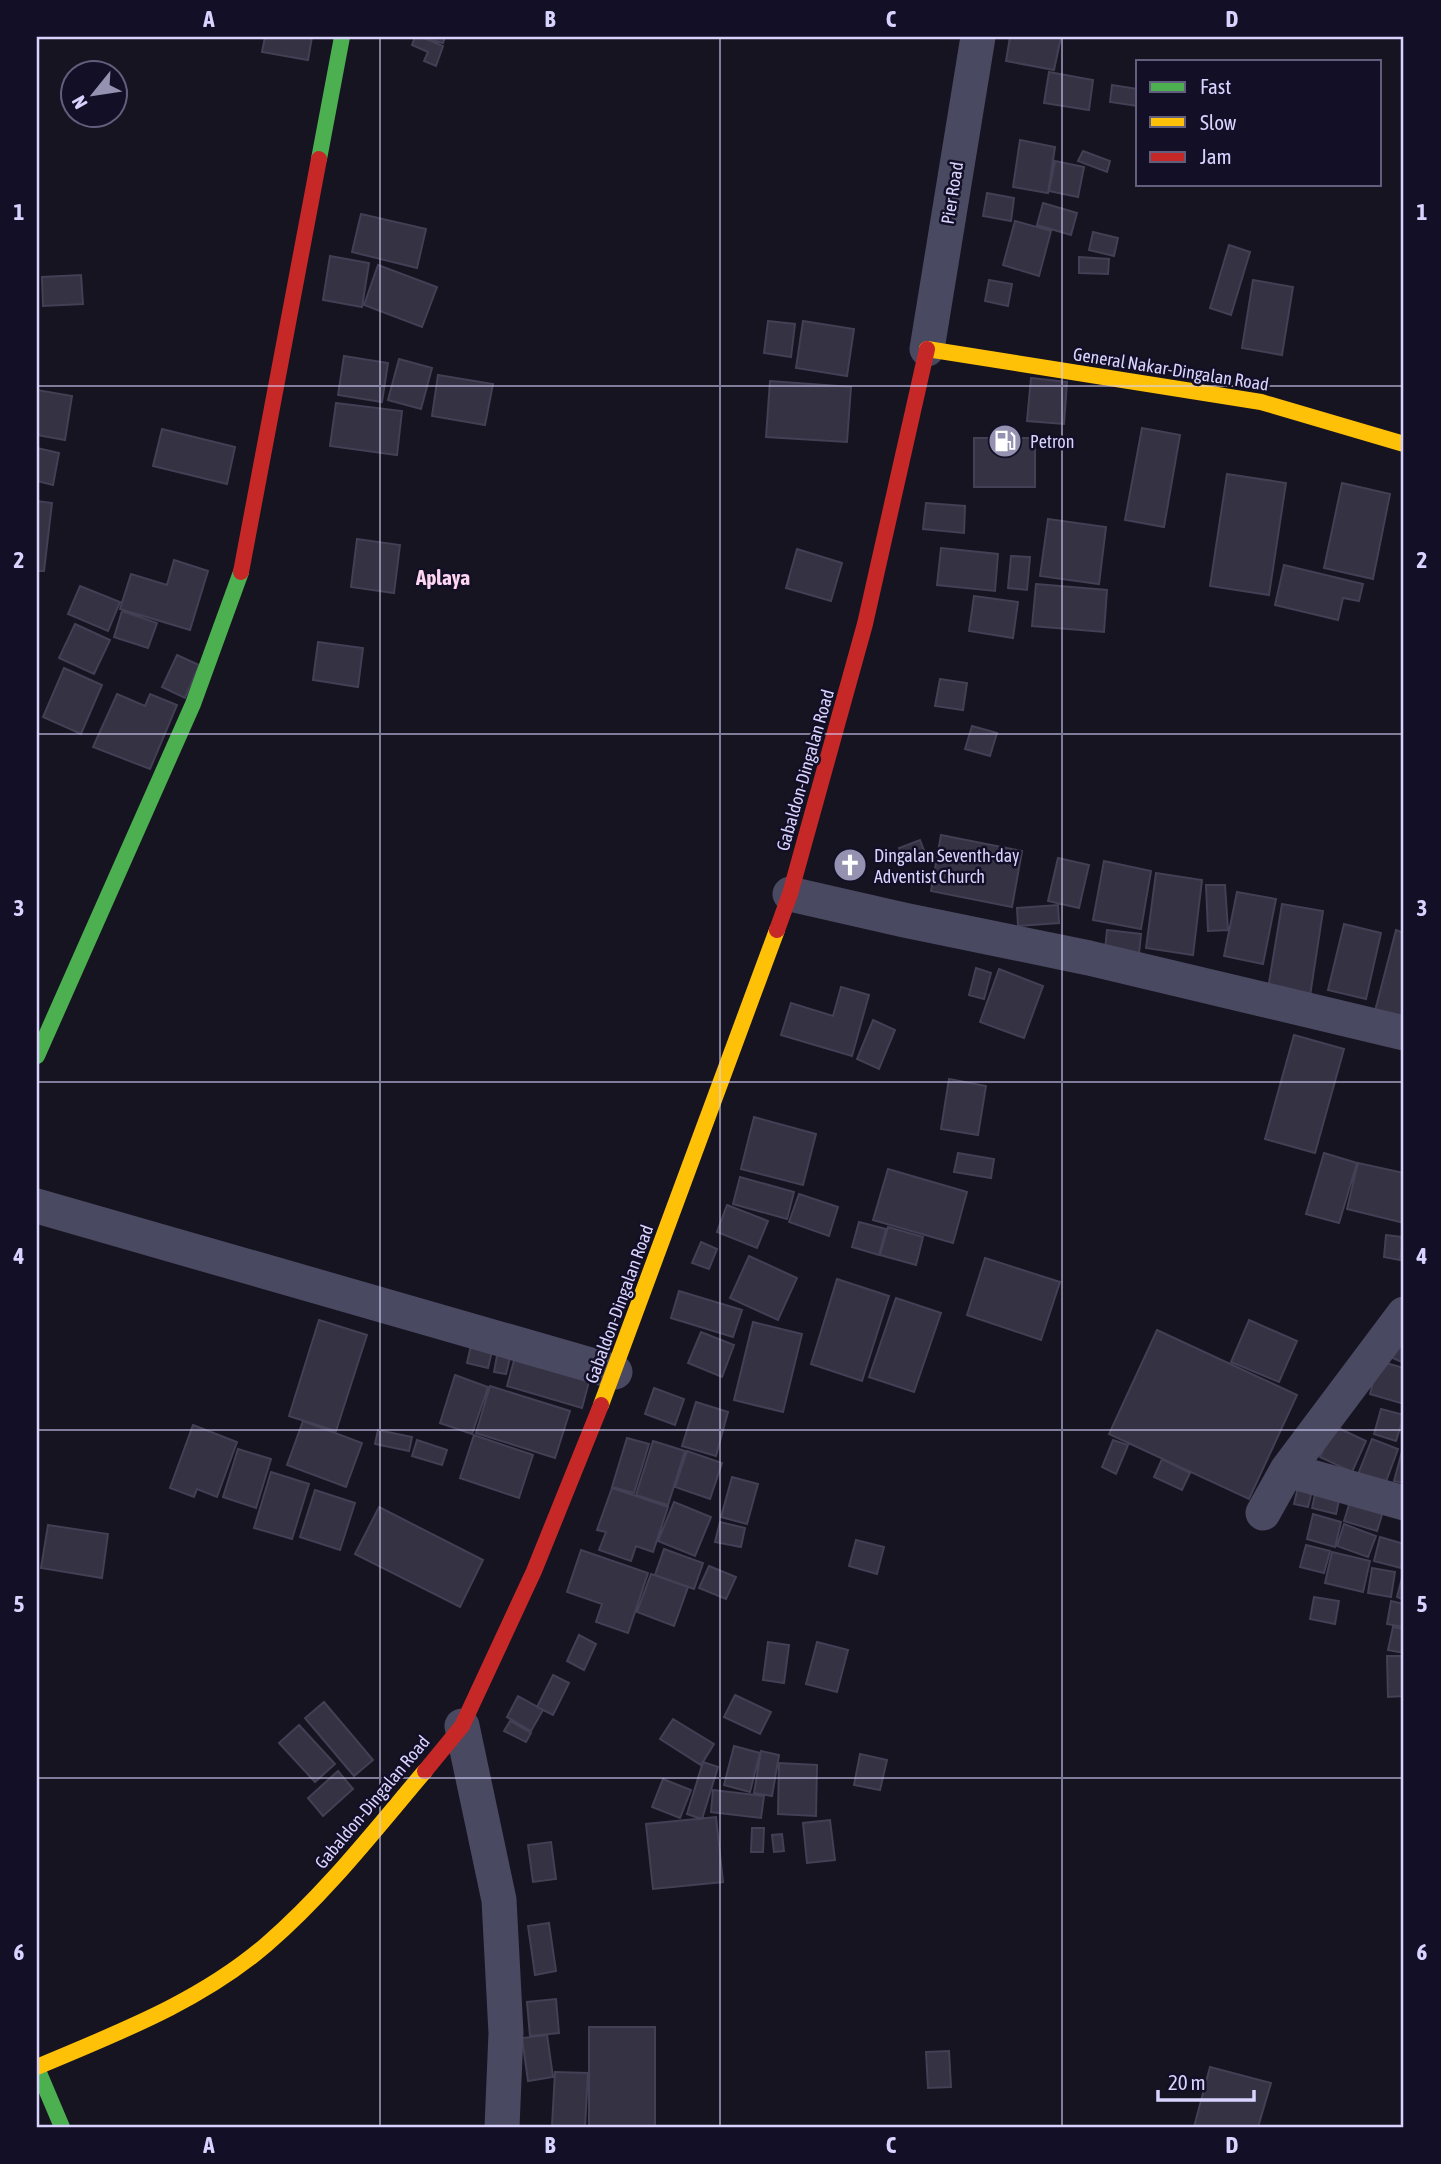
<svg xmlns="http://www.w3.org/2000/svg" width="1441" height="2164" font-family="'Asap Condensed',sans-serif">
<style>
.building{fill:#343243;stroke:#433f54;stroke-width:2}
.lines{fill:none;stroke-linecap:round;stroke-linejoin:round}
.street{stroke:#4a4962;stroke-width:35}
.fast{stroke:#4caf50;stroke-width:16}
.slow{stroke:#ffc107;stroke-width:16}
.jam{stroke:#c62828;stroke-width:16}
.grid{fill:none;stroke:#d9d4ff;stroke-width:2;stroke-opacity:0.55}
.labels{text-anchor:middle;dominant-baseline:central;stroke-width:5;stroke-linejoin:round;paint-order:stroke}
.street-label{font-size:18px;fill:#d9d4ff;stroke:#130f26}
.poi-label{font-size:18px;fill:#d9d4ff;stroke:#130f26;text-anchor:start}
.quarter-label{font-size:21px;font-weight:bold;fill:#ffd6f0;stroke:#130f26}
.neatline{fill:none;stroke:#d9d4ff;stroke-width:2.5}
.grid-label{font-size:23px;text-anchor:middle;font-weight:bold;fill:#d9d4ff}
</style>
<rect width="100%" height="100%" fill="#161421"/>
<path class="building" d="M265 37H312L308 60 262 52Z
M415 37H421L443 46 436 66 424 61 428 52 412 45Z
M427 37H445L443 43 427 39Z
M1010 37H1061L1054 70 1006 61Z
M1049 72 1093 80 1089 110 1044 103Z
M1112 85 1138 89V106L1110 102Z
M1020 140 1055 147 1048 193 1013 187Z
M1083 151 1110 161 1107 172 1078 161Z
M1055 161 1084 167 1078 197 1049 191Z
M987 193 1014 198 1011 221 983 216Z
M1043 203 1077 213 1071 235 1037 225Z
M361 214 426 229 417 268 352 252Z
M1015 221 1051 231 1039 276 1003 265Z
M1093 232 1118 238 1114 256 1089 250Z
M1229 245 1250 252 1231 315 1210 308Z
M330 256 369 263 362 307 323 300Z
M1079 257 1109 259 1108 274 1079 273Z
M378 265 437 287 422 327 364 305Z
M81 275 83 304 43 306 42 277Z
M989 280 1012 284 1008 306 985 301Z
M1253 280 1293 287 1282 355 1242 348Z
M768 321 795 324 791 357 764 353Z
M803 321 854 329 847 376 796 368Z
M344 356 388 363 382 402 338 395Z
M399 359 432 368 421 409 388 400Z
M438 375 493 384 485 425 432 416Z
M1031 378 1067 382 1064 424 1027 421Z
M770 381 851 387 847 442 766 437Z
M37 390 72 396 65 440 37 435Z
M336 403 402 411 397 455 330 446Z
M1142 428 1180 435 1164 527 1125 520Z
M162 429 235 447 227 484 153 466Z
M974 438H1035V487H974Z
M37 448 59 453 53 485 37 481Z
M1227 474 1286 483 1269 595 1210 586Z
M1342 483 1390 494 1373 579 1324 568Z
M37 501 52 503 44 571H37Z
M926 503 965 506 964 533 923 529Z
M1048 519 1106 527 1099 584 1040 576Z
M357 539 400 545 394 593 351 587Z
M941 548 998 554 995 591 937 585Z
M797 549 842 563 831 601 786 588Z
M1011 556 1030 557 1027 590 1008 588Z
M174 560 208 571 190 630 120 609 131 574 167 585Z
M1284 565 1363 584 1359 601 1343 598 1338 620 1275 605Z
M1036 584 1107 590 1104 632 1032 626Z
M80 586 120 602 108 631 68 614Z
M974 596 1018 602 1013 638 969 631Z
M122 611 157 623 148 648 114 637Z
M75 624 110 640 94 674 59 658Z
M318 642 363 648 358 687 313 680Z
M177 655 199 665 185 698 162 687Z
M64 668 102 685 81 734 43 717Z
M940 679 967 683 963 710 935 706Z
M117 694 145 706 150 694 177 705 150 769 93 747Z
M972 726 997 733 990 756 965 749Z
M941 835 1022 851 1012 907 931 891Z
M920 840 925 853 904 861 899 848Z
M1058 858 1089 865 1079 908 1048 901Z
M1104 861 1151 871 1141 929 1093 920Z
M1156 873 1202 880 1193 955 1146 948Z
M1206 885H1225L1228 930 1208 931Z
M1237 892 1276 899 1263 964 1224 956Z
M1282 904 1323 911 1310 996 1268 989Z
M1058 905 1059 923 1018 926 1017 908Z
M1344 924 1381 933 1366 999 1328 990Z
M1107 930 1141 934 1139 954 1105 950Z
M1396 930 1404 933V1018L1375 1011Z
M976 968 991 973 984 999 969 995Z
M999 969 1043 986 1024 1038 980 1022Z
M841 987 869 995 852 1056 781 1035 791 1003 833 1016Z
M873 1020 895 1030 879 1069 857 1059Z
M1294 1035 1344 1049 1315 1153 1265 1139Z
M949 1079 986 1086 978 1135 941 1129Z
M754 1117 816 1134 803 1185 741 1169Z
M958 1153 994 1159 991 1178 954 1172Z
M1324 1153 1357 1163 1339 1223 1306 1214Z
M1358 1163 1404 1173V1223L1347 1209Z
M888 1169 967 1192 953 1243 873 1220Z
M740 1177 794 1192 787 1219 733 1204Z
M799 1194 838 1207 829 1236 789 1222Z
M727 1205 768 1221 757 1248 717 1232Z
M859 1222 886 1229 879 1255 852 1247Z
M888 1227 923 1237 916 1265 880 1255Z
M1386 1235 1403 1237 1400 1260 1384 1257Z
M701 1242 717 1249 709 1269 692 1263Z
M749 1256 797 1278 778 1320 730 1298Z
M985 1258 1060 1282 1041 1340 967 1315Z
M837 1279 889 1296 862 1381 811 1364Z
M679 1291 742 1310 733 1337 671 1318Z
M896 1298 941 1313 914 1392 869 1377Z
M319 1320 367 1335 336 1431 289 1416Z
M1249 1320 1297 1341 1279 1382 1231 1362Z
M753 1322 802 1334 783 1412 734 1400Z
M1404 1322V1363L1388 1356Z
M1157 1330 1297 1395 1249 1499 1109 1434Z
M701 1332 734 1345 722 1377 688 1363Z
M472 1341 493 1347 488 1368 467 1363Z
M498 1350 511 1354 506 1374 494 1372Z
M516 1353 591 1374 582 1408 507 1386Z
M1379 1361 1404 1368V1404L1370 1394Z
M455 1375 488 1387 472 1434 440 1423Z
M490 1386 570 1411 555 1458 476 1433Z
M654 1388 684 1399 675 1425 645 1414Z
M696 1402 728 1412 716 1456 682 1446Z
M1381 1409 1404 1415 1396 1441 1374 1434Z
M303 1421 362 1443 346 1487 287 1465Z
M193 1425 237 1442 217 1497 197 1489 194 1497 170 1488Z
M1334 1426 1366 1441 1352 1472 1320 1457Z
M378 1430 412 1437 409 1451 375 1444Z
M474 1435 533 1455 519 1498 460 1478Z
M627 1438 649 1444 634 1493 612 1487Z
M1372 1439 1398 1449 1384 1487 1357 1477Z
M417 1440 447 1450 442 1465 412 1456Z
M1113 1440 1128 1445 1116 1474 1102 1467Z
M653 1441 685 1451 668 1505 636 1495Z
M1404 1444V1483L1394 1481Z
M238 1449 271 1459 256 1508 223 1497Z
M687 1451 722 1463 710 1499 675 1487Z
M1162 1459 1190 1473 1182 1490 1154 1477Z
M271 1472 309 1484 292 1539 254 1528Z
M732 1477 758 1484 747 1524 721 1517Z
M1299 1483 1313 1487 1308 1507 1294 1504Z
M1317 1485 1341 1491 1336 1514 1312 1508Z
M612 1488 668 1507 653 1552 636 1546 631 1561 599 1550 606 1532 597 1530Z
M315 1490 355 1503 340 1550 300 1537Z
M1352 1495 1385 1505 1377 1531 1344 1521Z
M674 1502 711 1517 695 1556 658 1541Z
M379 1507 483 1560 460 1607 355 1554Z
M1313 1514 1341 1522 1335 1547 1307 1539Z
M720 1522 745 1528 741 1547 715 1542Z
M1344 1524 1376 1536 1368 1557 1337 1546Z
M48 1525 108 1534 102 1578 41 1568Z
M1380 1537 1404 1544 1401 1568 1374 1561Z
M856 1540 884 1547 877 1574 849 1566Z
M1306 1545 1330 1551 1324 1573 1300 1567Z
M664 1549 703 1563 694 1589 655 1575Z
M581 1550 648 1573 628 1633 596 1622 602 1604 567 1592Z
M1332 1552 1370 1561 1363 1592 1325 1583Z
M709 1566 736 1577 726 1599 699 1588Z
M1372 1568 1395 1572 1391 1597 1368 1593Z
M651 1574 688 1587 674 1626 637 1612Z
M1403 1574H1404V1600L1397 1597Z
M1314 1597 1339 1601 1335 1624 1310 1619Z
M1391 1601 1404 1604V1627L1387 1624Z
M1393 1627 1404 1629V1653L1388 1650Z
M579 1635 596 1644 584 1670 567 1661Z
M768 1642 789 1645 784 1683 763 1680Z
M817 1642 848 1650 837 1692 806 1684Z
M1387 1656H1404V1696L1388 1697Z
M553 1675 569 1683 553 1715 537 1707Z
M735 1695 771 1712 760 1734 724 1717Z
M518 1696 543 1710 531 1731 507 1717Z
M324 1702 373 1760 354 1776 305 1718Z
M673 1719 714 1744 701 1765 660 1739Z
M510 1721 531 1733 526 1742 504 1731Z
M299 1725 335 1764 315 1782 279 1743Z
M734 1746 760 1753 750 1792 724 1785Z
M761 1751 779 1755 772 1796 754 1793Z
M860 1754 887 1760 880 1790 854 1785Z
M703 1762 718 1767 702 1819 687 1814Z
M779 1763 817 1765 816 1816 778 1814Z
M338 1771 353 1789 323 1816 308 1798Z
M663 1779 691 1790 680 1818 652 1807Z
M713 1790 764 1796 761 1818 711 1812Z
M716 1817 723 1882 653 1889 646 1824Z
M830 1820 835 1860 807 1863 803 1823Z
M752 1828H764L763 1852H751Z
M782 1834 784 1851 774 1852 772 1835Z
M551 1842 556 1879 533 1882 528 1845Z
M549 1923 556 1971 535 1975 528 1926Z
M556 1999 559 2033 530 2036 527 2002Z
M589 2027H655V2127H589Z
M547 2035 553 2077 528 2081 522 2038Z
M949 2051 951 2087 928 2088 926 2052Z
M1210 2067 1271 2083 1258 2127H1194Z
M555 2072 588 2073 585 2127 552 2126Z"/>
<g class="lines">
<path class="street" d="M927 349 978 37
M790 894 904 920 1089 958 1404 1033
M37 1206 615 1372
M1287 1470 1404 1503
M1263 1513 1287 1470 1404 1314
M462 1726 499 1900 506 2033 502 2127"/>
<path class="fast" d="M319 159 342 37
M37 1056 193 704 241 572
M37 2068 62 2127"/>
<path class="slow" d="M927 349 1261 402 1404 444
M601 1405 777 930
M37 2067C117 2033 200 2002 267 1944 326 1893 375 1830 425 1771"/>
<path class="jam" d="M241 572 319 159
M777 930 790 894 865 624 927 349
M425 1771 462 1726 534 1571 601 1405"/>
</g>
<path class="grid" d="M380 37V2127M720 37V2127M1062 37V2127M37 386H1404M37 734H1404M37 1082H1404M37 1430H1404M37 1778H1404"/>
<defs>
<symbol id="fuel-disc" viewBox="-11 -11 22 22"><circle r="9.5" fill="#9591b1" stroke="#130f26"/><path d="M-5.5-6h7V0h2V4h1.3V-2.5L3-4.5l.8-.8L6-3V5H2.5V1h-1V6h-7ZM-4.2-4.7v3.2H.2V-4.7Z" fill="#fff"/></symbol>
<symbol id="church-disc" viewBox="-11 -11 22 22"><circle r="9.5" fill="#9591b1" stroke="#130f26"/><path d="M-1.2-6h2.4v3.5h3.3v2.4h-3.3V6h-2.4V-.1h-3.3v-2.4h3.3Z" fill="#fff"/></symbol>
</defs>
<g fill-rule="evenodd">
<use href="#fuel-disc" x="986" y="422" width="38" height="38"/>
<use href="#church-disc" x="831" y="846" width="38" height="38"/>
</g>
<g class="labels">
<g class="street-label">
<text transform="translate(952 193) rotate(-81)">Pier Road</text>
<text transform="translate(1171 369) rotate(9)">General Nakar-Dingalan Road</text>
<text transform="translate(805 770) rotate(-74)">Gabaldon-Dingalan Road</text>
<text transform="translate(619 1304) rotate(-70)">Gabaldon-Dingalan Road</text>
<text transform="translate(372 1802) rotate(-50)">Gabaldon-Dingalan Road</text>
</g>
<g class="poi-label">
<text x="1030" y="441">Petron</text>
<text x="874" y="855">Dingalan Seventh-day<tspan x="874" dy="21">Adventist Church</tspan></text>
</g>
<g class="quarter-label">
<text x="443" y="577">Aplaya</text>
</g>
</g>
<rect width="1441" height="2164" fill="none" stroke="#130f26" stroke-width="77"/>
<rect x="1136" y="60" width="245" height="126" fill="#130f26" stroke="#625e7d" stroke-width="2"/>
<rect x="1150" y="82" width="35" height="10" fill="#4caf50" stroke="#625e7d" stroke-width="2"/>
<text x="1200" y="94" font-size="21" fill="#d9d4ff">Fast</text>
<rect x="1150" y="117" width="35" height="10" fill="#ffc107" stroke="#625e7d" stroke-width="2"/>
<text x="1200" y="130" font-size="21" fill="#d9d4ff">Slow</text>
<rect x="1150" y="152" width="35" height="10" fill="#c62828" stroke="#625e7d" stroke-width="2"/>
<text x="1200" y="164" font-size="21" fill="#d9d4ff">Jam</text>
<g transform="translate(94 94) rotate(240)"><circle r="33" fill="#130f26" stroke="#625e7d" stroke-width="2"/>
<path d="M0-5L12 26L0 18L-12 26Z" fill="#9591b1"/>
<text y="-10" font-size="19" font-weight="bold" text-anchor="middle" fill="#d9d4ff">N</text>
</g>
<path d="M1158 2090v10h96v-10" fill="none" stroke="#d9d4ff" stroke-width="3.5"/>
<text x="1168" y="2090" font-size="21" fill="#d9d4ff" stroke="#130f26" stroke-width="5" paint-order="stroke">20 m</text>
<rect x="38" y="38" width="1364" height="2088" class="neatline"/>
<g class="grid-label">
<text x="209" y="27">A</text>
<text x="550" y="27">B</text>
<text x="891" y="27">C</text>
<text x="1232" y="27">D</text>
<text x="19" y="220">1</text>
<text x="1422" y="220">1</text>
<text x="19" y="568">2</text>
<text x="1422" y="568">2</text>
<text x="19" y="916">3</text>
<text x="1422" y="916">3</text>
<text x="19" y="1264">4</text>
<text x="1422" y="1264">4</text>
<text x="19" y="1612">5</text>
<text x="1422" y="1612">5</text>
<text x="19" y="1960">6</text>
<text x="1422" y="1960">6</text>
<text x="209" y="2153">A</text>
<text x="550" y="2153">B</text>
<text x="891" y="2153">C</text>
<text x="1232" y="2153">D</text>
</g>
</svg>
